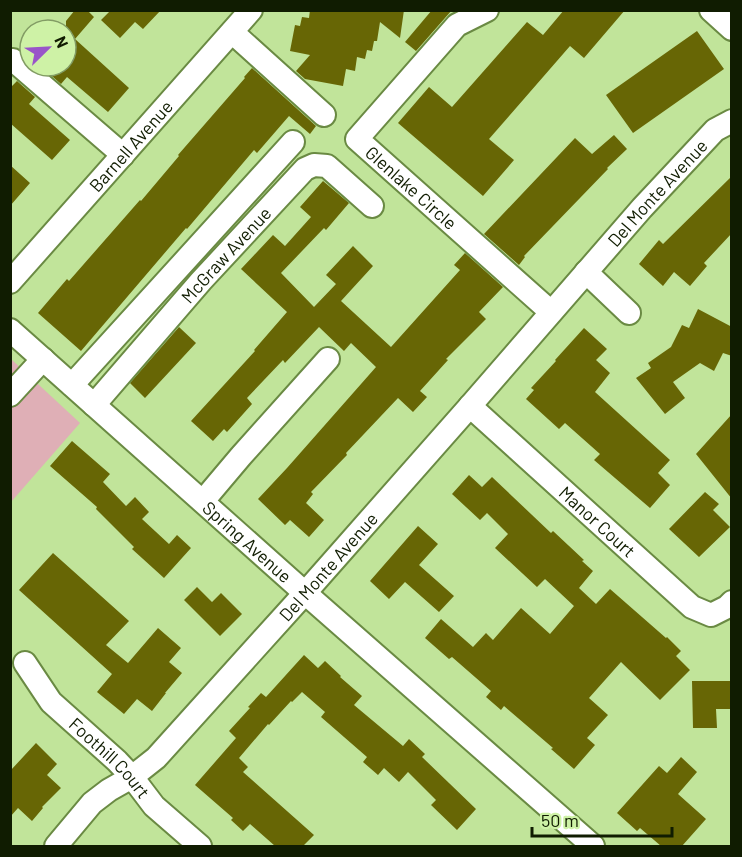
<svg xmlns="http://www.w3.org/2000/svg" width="742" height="857" font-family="Barlow,sans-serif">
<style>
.green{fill:#dfafb6}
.building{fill:#676605}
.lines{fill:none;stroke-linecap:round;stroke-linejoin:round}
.minor-casing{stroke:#6a8a43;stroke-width:26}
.minor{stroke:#fff;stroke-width:22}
.labels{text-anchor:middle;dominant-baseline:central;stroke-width:6;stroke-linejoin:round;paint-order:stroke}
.street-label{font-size:18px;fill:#101c01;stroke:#cef2a6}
</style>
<rect width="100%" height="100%" fill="#c1e49a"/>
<path class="green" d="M11 359 80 423 11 502Z"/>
<path class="building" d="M75 10H87L94 17 75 39 129 88 108 112 67 77 61 84 45 70 49 66H66V21Z
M111 10H161L143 29 135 22 120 38 101 20Z
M310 10H404L400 38 380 22 377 41H374L372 51 367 50 365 59 357 57 355 71 346 69 343 86 305 79 296 71 310 55 290 51 295 25 300 26 302 17 309 18Z
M432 10H452L416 51 405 42Z
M564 10H625L584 58 570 46 489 139 514 160 483 196 398 123 429 87 452 107 527 22 543 35Z
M697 31 724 69 633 133 606 95Z
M252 68 316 126 310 134 289 116 257 153 254 150 187 229 186 228 81 351 38 313 67 279 69 281 140 200 141 201 179 156 178 155 245 78 244 77Z
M17 81 35 97 29 104 70 140 52 160 10 123V88Z
M614 135 627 149 607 168 608 169 524 256 525 257 519 265 484 234 575 138 592 154Z
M10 165 30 183 10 206Z
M732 176V233L704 263 707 266 690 286 674 272 663 286 639 264 659 240 663 244Z
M323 181 349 203 326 230 324 228 281 273 314 307 336 284 326 275 353 246 373 266 341 301 391 347 460 270 454 265 465 253 503 287 479 312 486 319 446 359 448 360 420 391 427 397 413 412 398 398 346 453 347 455 311 492 313 494 306 503 324 520 309 537 290 520 285 525 258 499 287 468 376 367 351 343 344 351 319 327 285 363 283 360 247 398 252 404 227 432 224 429 213 441 191 421 255 351 254 350 287 312 241 269 273 235 285 246 311 217 300 207Z
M698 309 732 327V356L723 353 714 371 700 363 673 382 685 398 665 414 636 378 651 368 648 363 671 347 682 325 689 328Z
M179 327 196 343 145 398 130 383Z
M584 328 607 349 596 360 610 373 595 392 670 460 658 473 670 485 650 508 594 460 600 454 565 423 559 429 526 399 534 390 531 388 556 361 555 360Z
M732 414V499L696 454Z
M72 441 110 474 103 482 126 506 135 497 149 512 142 519 169 544 177 535 191 548 164 578 132 549 134 547 96 509 97 507 50 466Z
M469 475 482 487 492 477 551 533 553 531 584 560 582 561 593 571 579 588 596 604 610 589 666 638 667 637 681 651 676 656 690 670 660 700 621 662 589 698 608 715 587 738 595 745 574 769 551 749 553 748 504 706 501 710 486 697 491 691 452 657 449 659 425 638 441 619 473 647 486 633 493 640 521 608 550 634 574 606 545 579 537 587 495 548 508 534 487 513 480 520 452 494Z
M705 492 719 504 713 510 730 527 699 557 669 529Z
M418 526 438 544 419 565 454 596 439 612 405 582 389 599 370 581Z
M53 553 129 621 106 645 128 663 158 628 181 648 169 662 182 673 165 693H166L152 711 137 699 124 714 97 692 112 674 19 590Z
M197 587 212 602 221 593 242 614 220 636 184 600Z
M304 655 318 668 325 661 341 676 340 677 362 696 354 705 403 746 409 739 425 754 422 757 476 809 457 830 431 805 436 800 408 772 399 782 384 768 378 775 363 762 367 757 321 717 325 712 302 692 292 702 291 701 269 725 268 724 239 758 248 767 243 772 314 835 303 846H275L250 824 243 831 231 820 233 818 195 785 236 738 229 731 250 708 248 707 261 693 266 697Z
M692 681H732V709H716L717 728H693Z
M36 743 57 764 47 775 61 788 42 807 43 808 32 821 18 808 10 817 11 770Z
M681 757 697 772 678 794 706 819 682 846H661L640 828 637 831 617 813 659 766 667 773Z"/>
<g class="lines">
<defs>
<g id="minor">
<path id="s1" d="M487 10 457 25 357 139 551 312"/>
<path d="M711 10 732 29"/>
<path d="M232 32 324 115"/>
<path d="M13 60 123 155"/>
<path d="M586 272 629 313"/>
<path id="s2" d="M10 282 251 10"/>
<path id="s3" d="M10 330 305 593 593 846"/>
<path d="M72 385 293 142"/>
<path d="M10 395 43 359"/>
<path id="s4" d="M94 405 201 281 305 169 314 165 327 166 372 206"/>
<path id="s5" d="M470 406 692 607 711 615 727 607 732 602"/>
<path d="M203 501 241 456 328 359"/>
<path id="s6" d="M25 663 51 702 117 761 132 777 154 806 200 846"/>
<path id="s7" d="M56 846 92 803 109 790 132 777 156 758 305 593 470 406 642 208 715 130 732 121"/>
</g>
</defs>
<use href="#minor" class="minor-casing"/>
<use href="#minor" class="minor"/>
</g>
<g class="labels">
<g class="street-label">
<text stroke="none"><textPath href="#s2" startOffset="182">Barnell Avenue</textPath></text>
<text stroke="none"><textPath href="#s1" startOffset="258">Glenlake Circle</textPath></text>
<text stroke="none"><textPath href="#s7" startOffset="890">Del Monte Avenue</textPath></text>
<text stroke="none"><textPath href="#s4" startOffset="200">McGraw Avenue</textPath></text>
<text stroke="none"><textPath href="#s5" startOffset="172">Manor Court</textPath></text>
<text stroke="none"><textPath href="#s3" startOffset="318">Spring Avenue</textPath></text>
<text stroke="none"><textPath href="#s7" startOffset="392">Del Monte Avenue</textPath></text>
<text stroke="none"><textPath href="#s6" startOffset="128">Foothill Court</textPath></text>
</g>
</g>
<rect width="742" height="857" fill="none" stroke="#101c01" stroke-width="24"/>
<g transform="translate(48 48) rotate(66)"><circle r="28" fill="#cef2a6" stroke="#829c64" stroke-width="1.5"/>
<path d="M0-4.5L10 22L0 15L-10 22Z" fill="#9954c9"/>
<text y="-9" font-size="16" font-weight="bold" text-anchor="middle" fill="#101c01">N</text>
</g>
<path d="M532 827v9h140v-9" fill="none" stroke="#101c01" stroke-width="3"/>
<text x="541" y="827" font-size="18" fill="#101c01" stroke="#cef2a6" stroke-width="4.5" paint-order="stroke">50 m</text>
</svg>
